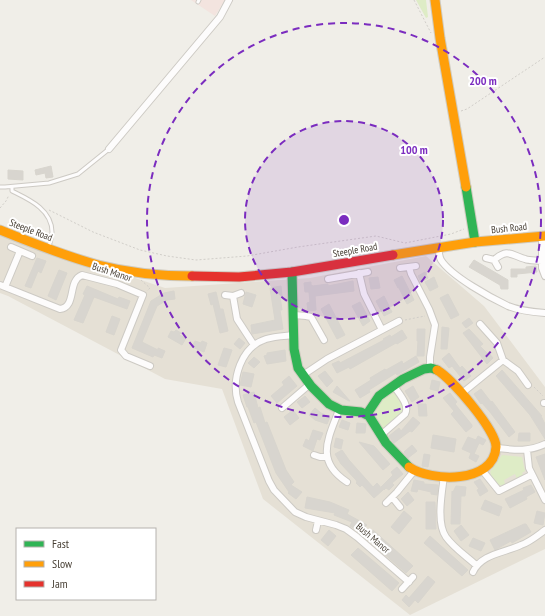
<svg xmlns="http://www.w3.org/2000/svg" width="545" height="616" font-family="'PT Sans Narrow',sans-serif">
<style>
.residential{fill:#e5e0d5}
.medical{fill:#f3e4df}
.green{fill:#deecc6}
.building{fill:#d8d5cf;stroke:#d8d5ce}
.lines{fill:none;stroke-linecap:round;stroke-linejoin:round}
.lane-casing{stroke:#cdcac4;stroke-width:5}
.street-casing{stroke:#cdcac4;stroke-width:8}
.fast-casing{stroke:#d0cbbf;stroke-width:11}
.slow-casing{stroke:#d0cbbf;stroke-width:11}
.jam-casing{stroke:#d0cbbf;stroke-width:11}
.path{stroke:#d1cec9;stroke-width:1;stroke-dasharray:2 2;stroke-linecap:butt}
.lane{stroke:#fdfcfc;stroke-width:3}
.street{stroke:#fdfcfc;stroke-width:6}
.fast{stroke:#30b455;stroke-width:9}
.slow{stroke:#ff9f0a;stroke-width:9}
.jam{stroke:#e5322d;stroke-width:9}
.ring{fill:none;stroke:#7b2cbf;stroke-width:2;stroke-dasharray:7 5}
.labels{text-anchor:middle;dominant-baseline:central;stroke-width:4;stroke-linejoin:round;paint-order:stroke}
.street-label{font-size:10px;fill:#473f34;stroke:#fff}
.centre{fill:#7b2cbf;stroke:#fff;stroke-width:2}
.ring-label{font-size:12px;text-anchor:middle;font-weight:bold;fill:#7b2cbf;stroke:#fff;stroke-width:4;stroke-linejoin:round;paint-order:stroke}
</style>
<rect width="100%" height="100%" fill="#f0eee8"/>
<path class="residential" d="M0 233 165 288 310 278 426 256 484 306 545 387V549L410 615 263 499 222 389 165 379 8 296 0 293Z"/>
<path class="medical" d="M191 0H225L215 16Z"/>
<path class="green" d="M416 0H426L428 17 426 18Z
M393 391C400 396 403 404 404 411L384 429 382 430 374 417 373 410 380 401Z
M502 455 522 457 525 471 522 473 523 475 517 479 515 474 504 480 505 484 502 486 497 484 490 475 491 473 490 472Z"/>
<path class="building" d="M51 166 53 177 46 178 45 173 36 175 35 170Z
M8 170 23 171V180L8 179Z
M37 258 46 261 41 273 38 271 31 288 25 286Z
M474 260 508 280V289H501L500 285 469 267Z
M536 266 537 272 517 274V277H511V269H526V267Z
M59 270 67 273 56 300 48 296Z
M425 272 428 278 421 282 418 276Z
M402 276 414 300 407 304 399 288 400 287 398 288 394 280Z
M378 277 380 288 371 289 369 278Z
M434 277 438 287 430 291 425 282Z
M353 281 354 291 315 296 316 310 308 311 307 303 310 302 309 292H305L304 283 311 282V285L313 286 328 284V286Z
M87 286 118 299 119 297 130 301 127 309 94 297 83 323 74 320 85 295 83 294Z
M281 286 282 296H280L282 310H280L283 329 252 334 251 325 275 320 270 288Z
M174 291 175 299 167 300 157 306 142 342 158 350V348L165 351 162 358 154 355 153 357 132 348 151 301 164 293Z
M216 292 220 309H223L228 331 220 333 213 304 211 305 208 294Z
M246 292 256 295 252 307 243 304Z
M448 294 459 315 451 319 440 298Z
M384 296 392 312 384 316 376 301Z
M360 302 370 321 363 326 352 306Z
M329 304 345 335 337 339 321 309Z
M112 316 120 319 114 335 106 332Z
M469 318 473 323 466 328 462 323Z
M442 327 449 328 447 349H441Z
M417 329H425L424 356H417L418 341H417Z
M469 329 483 344 480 346 488 354 489 353 493 358 487 364 463 333Z
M176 330 181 333 179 335 186 338 182 345 168 337 171 331 174 332Z
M402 330 407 338 397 344 396 343 350 369 349 367 337 373 332 364 339 361 340 363 384 340 383 339 390 335 391 337Z
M239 338 245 343 240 349 234 344Z
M195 341 201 343 202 341 207 343 204 352 192 347Z
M224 348 232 350 226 367 218 365Z
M285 350 286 361 267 364 264 356 267 355V353Z
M449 353 460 368 462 366 471 376 464 381 452 366 449 368 442 359Z
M416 356 419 362 397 375 396 373 369 390 370 392 360 398 355 390 371 380 370 378 385 369 386 370 402 361 403 364Z
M254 357 260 362 254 368 248 363Z
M502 370 542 416H541L545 424V439L530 415 496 376Z
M325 371 333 381 327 387 318 376Z
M243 372 254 374 251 387 240 385Z
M289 376 297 386 277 403 271 396 284 385 282 382Z
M432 380 440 382 438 391 430 389Z
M337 386 350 401H349L333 392Z
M413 386 419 397 412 402 405 391Z
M481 389 491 402 492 401 515 432 509 437 490 412 482 403 481 404 474 394Z
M254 392 258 408 260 407 265 423 267 422 286 470 294 482 291 485 302 492 296 499 288 493 289 492 276 473 256 422 254 423 248 407H247L243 395Z
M450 393 457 402 455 404 472 425V427L466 432 451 414 454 411 443 398Z
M305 396 310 402 302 408 297 402Z
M418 404H426L427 416H419Z
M315 408 321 413 330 417 327 424 315 420 309 415Z
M293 410 299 418 290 425 284 417Z
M413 417 420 423 412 432 410 431 394 443 389 436 399 428 401 431Z
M342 420 350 423 348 430 339 427Z
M357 423 366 424 365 433H356Z
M313 430 323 433 320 440 317 439 313 451 303 446 306 439 309 441Z
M519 433H530V441H518Z
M433 435 456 439 454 452 431 448Z
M478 436 486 440 483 445 479 443 474 454 479 456 476 462 469 458 471 453 462 449 468 437 476 440Z
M336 438 343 440 341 449 334 447Z
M359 442 374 446 390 464 383 470Z
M412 445 417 451 408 458 404 452Z
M342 450 349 460 373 487 377 483 383 490 374 498 362 485 360 487 356 483 357 482 356 480 341 464 335 454Z
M424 454 430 455 428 467 422 466Z
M545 454V480L536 457Z
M397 467 403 474 392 483 394 485 389 490 386 488 384 490 381 487 393 475 391 472Z
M480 479 488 491 480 496 477 490 479 489 474 482Z
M414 480 424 482V484L438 485 437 495 431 494V492L418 489 417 492 411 491Z
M531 485 535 492 526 497 527 499 510 508 505 499 524 490 523 488Z
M456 486 466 487 465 496H461L460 524H451L452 491 453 492Z
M408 492 414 500 407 506 401 499Z
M307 497 330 502 349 510 347 514 367 525 365 527 362 526 359 531 350 526 352 522 334 515 335 513 305 508Z
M485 500 502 507 499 516 481 509Z
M426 502H435L436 529H426Z
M404 511 412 518 399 534 391 527Z
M537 511 545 513 543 525 534 523Z
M524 524H526L531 532 512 543 511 541 495 550 490 540Z
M461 525 469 535 461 541 454 531Z
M329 530 336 536 328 546 321 540Z
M373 530 413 566 406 573 366 538Z
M430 536 468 570 462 576 424 543Z
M473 538 485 543 481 551 469 546Z
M358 548 399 583 392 591 351 555Z
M428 576 435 582 418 603 415 600 409 607 402 600 406 595 409 598Z"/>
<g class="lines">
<defs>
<path id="lane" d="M198 2 199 0
M0 187H5L49 183 78 174 109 149
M12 187V191C28 199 52 209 52 232 52 237 50 242 49 247"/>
<path id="street" d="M109 149 220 17 229 0
M542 236V268L545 276
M11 247 32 256
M438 248C439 252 439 257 441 260 451 276 491 298 508 306 520 311 532 312 545 313
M486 258 494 260 498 267
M494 260C508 248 511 255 525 259 530 261 536 260 542 261
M409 267 411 274 429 309 435 325 430 357V368
M400 268 416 266
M359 273 364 294 382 330
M328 279 368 272
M0 285 60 309C77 307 67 281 82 275L117 284 143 295 121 350 126 356 150 366
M5 287 20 251
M225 295 233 296 241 293
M233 296 237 319 254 345
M294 315 306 316 311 317 324 340
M480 324 497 343 503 360 518 371 528 385
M294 335C285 336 275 336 266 339 241 347 231 379 238 402L269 481 274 490 295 512 306 517 336 525 346 529 357 537 409 582
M303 375 327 359 399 321
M461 394 503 360
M544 403H545
M282 408 310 384
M339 410C328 439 315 461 347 482
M381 435 405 414C410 405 399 394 394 386
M497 448C515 450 528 452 545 444
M527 450 529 468 545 500
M314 455 320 457H327
M482 470 499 491 531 475
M444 476C442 492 436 523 446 537 454 548 466 556 476 565
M392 497 400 507
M386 503 397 492 414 471
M316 530 318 521
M473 572C481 554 504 553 521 545 530 542 538 535 545 530
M402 589 413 577"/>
<path id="fast" d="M466 187 475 242
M292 272 294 349 298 368 311 386 329 404 341 410 361 412 369 416 386 443 409 467
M367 414 379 396 403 379 424 369 431 368 437 370"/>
<path id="slow" d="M435 0 440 38 466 187
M0 230C32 243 65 256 98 265 129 273 161 276 192 276
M393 255 475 242 545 236
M409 467C431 482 494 484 496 447 497 431 451 378 437 370"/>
<path id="jam" d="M192 276 239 277 292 272 393 255"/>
</defs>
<use href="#lane" class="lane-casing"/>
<use href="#street" class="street-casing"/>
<use href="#fast" class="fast-casing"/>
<use href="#slow" class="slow-casing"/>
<use href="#jam" class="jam-casing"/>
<path class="path" d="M414 0 431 33
M461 111 467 109 545 57
M0 208 6 201 9 195
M49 210 93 232 140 250 167 256 196 260 247 256 298 247 376 236 405 243 451 234 464 229
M141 280 150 288 147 291
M405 320 425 316
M534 387 543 396"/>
<use href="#lane" class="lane"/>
<use href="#street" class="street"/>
<use href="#fast" class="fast"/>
<use href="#slow" class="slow"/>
<use href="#jam" class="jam"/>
</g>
<circle cx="344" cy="220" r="99" fill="#7b2cbf" fill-opacity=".12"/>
<g class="ring">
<circle cx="344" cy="220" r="99"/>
<circle cx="344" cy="220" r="197"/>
</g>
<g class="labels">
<g class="street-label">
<text transform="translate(509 228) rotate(-6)">Bush Road</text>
<text transform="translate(31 230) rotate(21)">Steeple Road</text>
<text transform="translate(355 250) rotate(-10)">Steeple Road</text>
<text transform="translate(112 272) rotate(18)">Bush Manor</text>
<text transform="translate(373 538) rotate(40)">Bush Manor</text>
</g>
</g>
<circle cx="344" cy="220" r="6" class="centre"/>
<g class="ring-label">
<text x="483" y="85">200 m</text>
<text x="414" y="154">100 m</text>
</g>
<rect x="16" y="528" width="140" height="72" fill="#ffffff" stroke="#b5b2ae"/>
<rect x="24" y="541" width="20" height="6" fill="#30b455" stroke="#b5b2ae"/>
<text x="52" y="548" font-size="12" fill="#473f34">Fast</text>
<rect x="24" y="561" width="20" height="6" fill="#ff9f0a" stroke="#b5b2ae"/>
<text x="52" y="568" font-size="12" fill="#473f34">Slow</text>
<rect x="24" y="581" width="20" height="6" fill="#e5322d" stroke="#b5b2ae"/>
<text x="52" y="588" font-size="12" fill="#473f34">Jam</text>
</svg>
